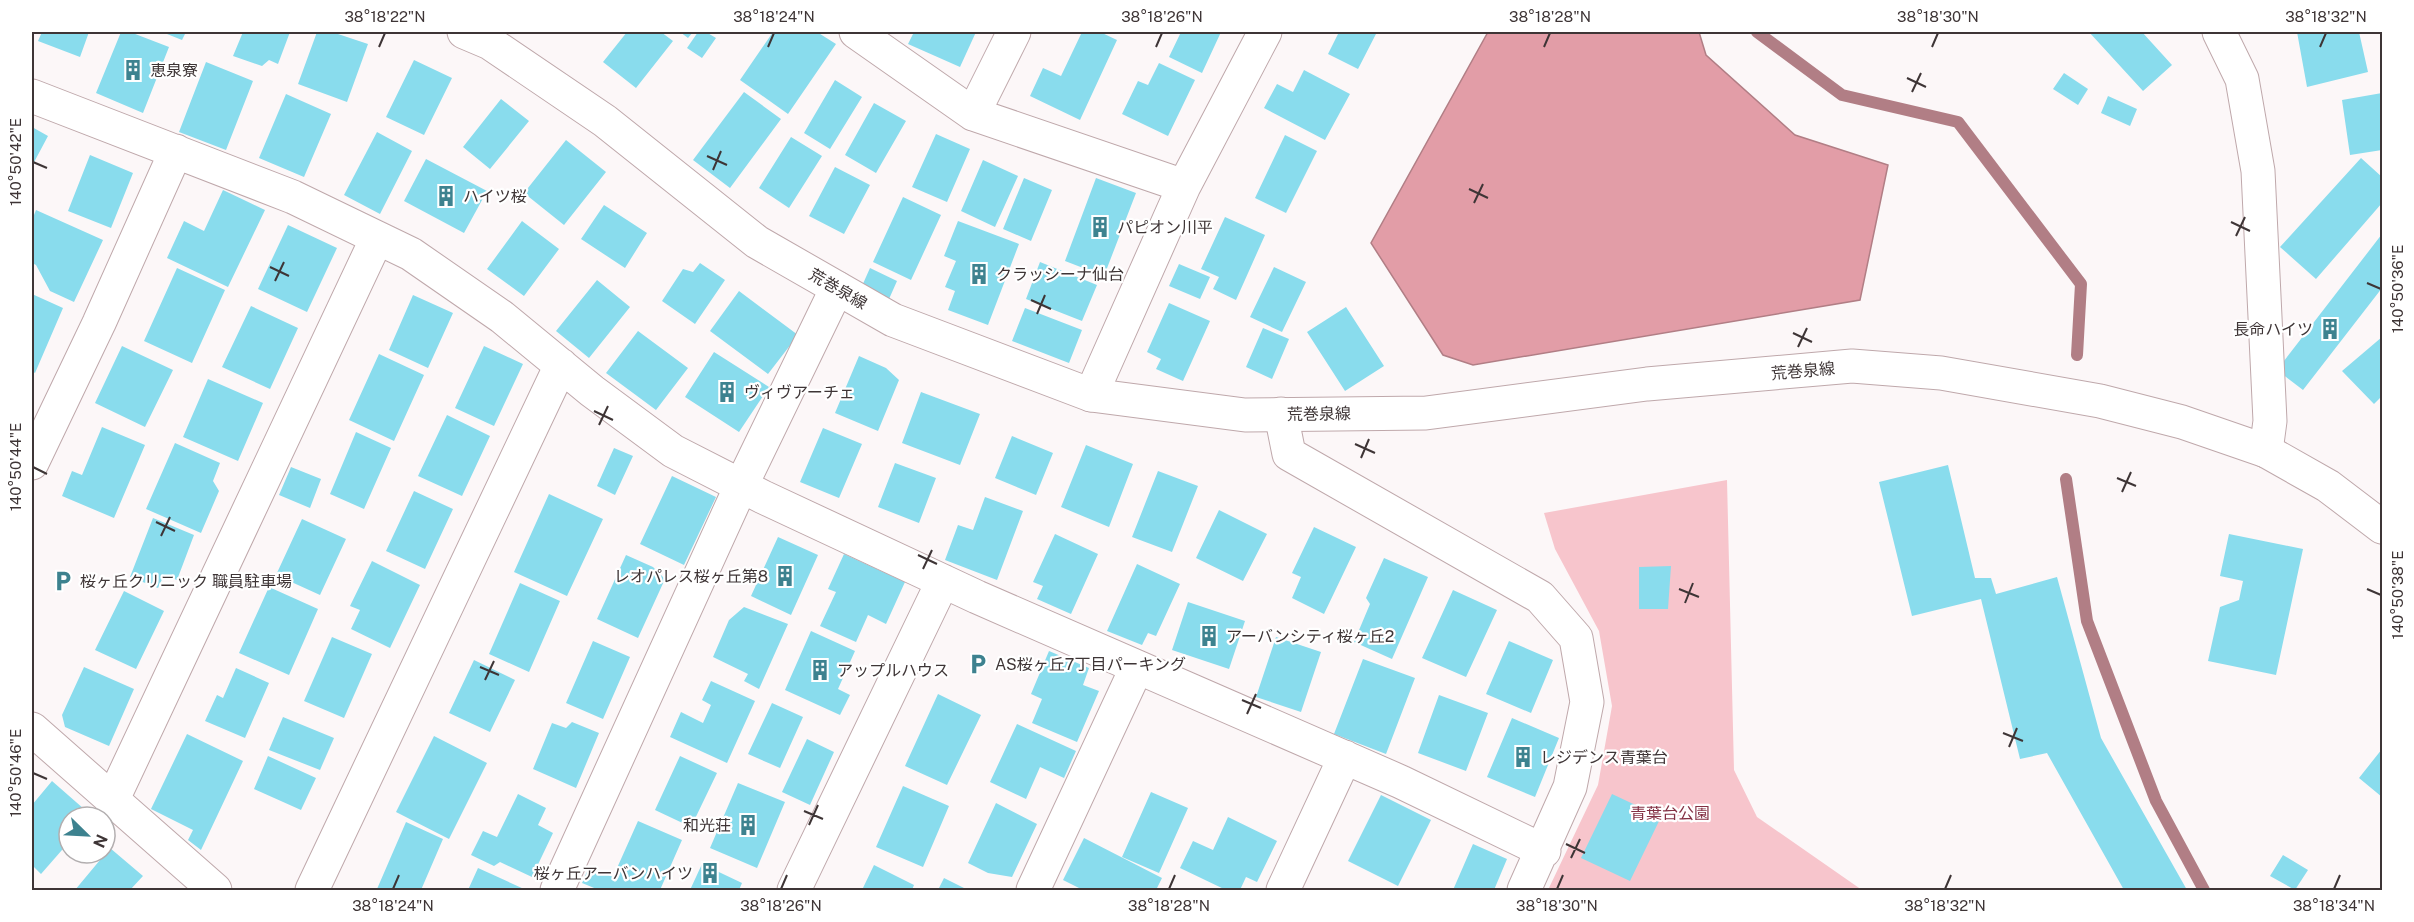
<svg xmlns="http://www.w3.org/2000/svg" width="2414" height="922" font-family="'Public Sans','Noto Sans JP',sans-serif">
<style>
.green{fill:#f7c5cc}
.water{fill:#e29da7;stroke:#b17e85;stroke-width:1.5}
.lines{fill:none;stroke-linecap:round;stroke-linejoin:round}
.stream{stroke:#b17e85;stroke-width:12}
.building{fill:#89dced}
.street-casing{stroke:#bfa8ab;stroke-width:35}
.secondary-casing{stroke:#bfa8ab;stroke-width:35}
.street{stroke:#fff;stroke-width:33}
.secondary{stroke:#fff;stroke-width:33}
.ticks{fill:none;stroke:#3e3536;stroke-width:2}
.labels{text-anchor:middle;dominant-baseline:central;stroke-width:4.5;stroke-linejoin:round;paint-order:stroke}
.poi-label{font-size:16px;fill:#3e3536;stroke:#fff;text-anchor:start}
.street-label{font-size:16px;fill:#3e3536;stroke:#fff}
.park-label{font-size:16px;fill:#833144;stroke:#fff}
.neatline{fill:none;stroke:#3e3536;stroke-width:2}
.ticks-label{font-size:15px;text-anchor:middle;fill:#3e3536}
</style>
<rect width="100%" height="100%" fill="#fcf7f8"/>
<path class="green" d="M1727 480 1734 770 1757 817 1862 890H1548L1598 785 1612 706 1599 631 1555 549 1544 513Z"/>
<path class="water" d="M1488 32H1699L1706 55 1795 135 1888 165 1860 300 1473 365 1443 355 1371 243Z"/>
<g class="lines">
<path class="stream" d="M1757 32 1842 95 1958 122 2081 284 2077 355
M2066 479 2087 621 2156 801 2204 890"/>
</g>
<path class="building" d="M42 32H89L80 57 38 41Z
M121 32H130L169 47 143 113 96 93Z
M162 32H186L182 40Z
M243 32H290L278 64 269 60 262 66 233 56Z
M317 32H332L368 44 347 102 298 84Z
M627 32H661L673 41 636 88 603 62Z
M680 32H693L688 38Z
M698 32H706L716 38 702 58 687 48Z
M773 32H817L836 44 788 114 740 80Z
M914 32H976L960 67 908 44Z
M1082 32H1100L1117 40 1080 120 1030 96 1043 68 1061 76Z
M1181 32H1221L1202 73 1169 57Z
M1339 32H1377L1358 69 1328 54Z
M2089 32H2142L2172 65 2143 91Z
M2297 32H2359L2368 72 2307 87Z
M414 60 452 78 424 135 386 117Z
M206 62 253 81 226 150 179 132Z
M1159 63 1195 80 1168 136 1122 114 1138 81 1148 85Z
M1304 70 1350 94 1325 140 1264 108 1277 84 1293 92Z
M2064 73 2088 89 2078 105 2053 89Z
M835 80 862 97 830 149 804 133Z
M744 92 781 119 730 188 693 160Z
M2382 93V150L2350 155 2342 100Z
M286 94 331 114 304 177 259 158Z
M2108 96 2137 109 2130 126 2101 113Z
M501 99 529 121 490 169 463 147Z
M874 103 906 121 876 173 845 155Z
M32 127 48 136 32 166Z
M377 132 412 151 380 214 344 195Z
M936 134 970 149 947 202 912 187Z
M1285 135 1317 151 1286 213 1255 198Z
M791 137 822 156 789 208 759 188Z
M566 140 606 172 564 225 524 193Z
M90 155 133 173 111 228 68 211Z
M2361 158 2382 177V203L2316 279 2280 247Z
M426 159 487 191 464 233 404 201Z
M983 160 1018 176 995 227 961 211Z
M835 167 870 185 844 234 809 216Z
M1024 178 1052 190 1031 241 1003 229Z
M1096 178 1136 193 1104 276 1065 261Z
M223 190 265 210 228 287 167 258 184 221 204 231Z
M903 197 941 215 911 280 873 262Z
M604 205 647 233 625 268 581 239Z
M36 210 103 240 74 302 50 291 36 265 32 263V220Z
M1225 217 1265 235 1236 300 1213 289 1219 277 1201 269Z
M522 221 559 249 524 296 487 269Z
M958 221 1019 244 988 325 948 310 955 291 945 287 956 261 944 256Z
M288 225 337 248 307 312 258 289Z
M2382 234V288L2303 390 2277 370Z
M1040 262 1097 285 1082 321 1026 299Z
M700 263 725 280 695 324 662 301 683 269 693 272Z
M1179 264 1210 277 1200 299 1169 286Z
M1274 267 1306 282 1282 332 1250 317Z
M177 268 225 290 192 363 144 341Z
M870 268 897 281 889 299 862 286Z
M597 280 630 307 589 358 556 331Z
M739 291 798 335 768 374 710 331Z
M32 294 63 308 35 373 32 371Z
M413 295 453 313 428 368 389 350Z
M1169 303 1210 321 1183 381 1156 369 1161 359 1147 352Z
M251 306 298 328 270 389 222 367Z
M1346 307 1384 366 1345 391 1307 332Z
M1025 308 1082 330 1069 363 1012 341Z
M1263 328 1289 339 1272 379 1246 367Z
M638 331 688 368 656 410 606 373Z
M2382 337V396L2374 404 2342 371Z
M122 346 173 370 145 427 95 403Z
M484 346 523 364 494 426 455 408Z
M714 352 769 387 739 432 685 397Z
M379 354 424 375 394 441 349 420Z
M859 356 886 368 899 380 878 431 835 413Z
M208 379 263 403 238 461 183 437Z
M921 392 980 414 960 465 902 443Z
M447 415 490 436 462 496 418 476Z
M102 427 145 445 114 518 62 496 72 471 82 475Z
M823 428 862 444 839 498 800 482Z
M356 432 391 448 364 509 330 494Z
M1012 436 1053 453 1036 495 995 478Z
M175 443 220 463 213 481 219 491 201 533 146 509Z
M1086 445 1133 464 1109 527 1061 507Z
M614 448 633 456 615 495 597 486Z
M895 463 936 478 919 523 878 507Z
M1948 465 1975 578H1991L1996 594 2057 577 2101 738 2187 890H2124L2047 753 2020 759 1981 599 1912 616 1879 482Z
M291 467 321 479 310 508 279 495Z
M1158 471 1198 486 1172 552 1132 537Z
M672 476 716 497 684 565 640 544Z
M414 491 453 509 425 569 386 551Z
M549 494 603 519 567 596 514 572Z
M985 497 1023 511 997 580 945 560 958 525 973 530Z
M1219 510 1267 534 1243 581 1196 558Z
M153 518 194 535 177 580 164 575 158 588 130 577Z
M302 519 346 539 320 595 276 575Z
M1314 527 1356 547 1324 614 1292 598 1301 577 1292 573Z
M1055 534 1098 554 1071 614 1037 599 1043 586 1033 582Z
M2229 534 2303 549 2276 675 2208 661 2220 607 2239 600 2243 581 2220 576Z
M778 537 818 555 791 615 751 596Z
M844 554 905 582 886 624 868 615 856 642 820 626 836 592 828 589Z
M626 555 653 567 665 579 638 638 597 619Z
M1384 558 1428 577 1392 659 1354 642 1370 604 1366 598Z
M372 561 420 585 390 648 351 629 360 610 350 606Z
M1137 564 1180 584 1156 636 1148 633 1142 645 1107 631Z
M1671 566 1668 609H1639V567Z
M520 583 560 601 529 672 489 654Z
M269 587 318 609 289 675 239 653Z
M1453 590 1497 610 1466 677 1422 658Z
M124 591 164 611 136 669 95 650Z
M1188 602 1245 621 1229 669 1172 650Z
M744 607 788 624 759 689 744 681 748 674 713 657 729 620Z
M811 631 855 651 838 689 850 695 840 715 785 690Z
M332 637 372 654 344 718 304 701Z
M1276 637 1321 652 1301 712 1256 697Z
M593 641 630 657 603 719 566 703Z
M1509 641 1553 660 1531 713 1486 694Z
M1049 651 1089 668 1083 685 1099 691 1077 742 1032 723 1042 699 1031 694Z
M1363 659 1415 678 1386 754 1334 734Z
M474 660 515 680 490 732 449 713Z
M84 667 134 689 109 746 65 727 62 715Z
M236 668 269 683 245 738 205 721 217 695 223 698Z
M711 681 755 701 727 763 670 737 681 712 703 723 711 705 702 700Z
M938 694 981 715 947 785 905 766Z
M1439 695 1488 713 1466 771 1418 753Z
M772 703 803 717 780 768 748 754Z
M283 717 334 738 320 770 269 750Z
M1512 718 1559 738 1535 797 1487 777Z
M572 722 599 733 576 788 533 769 552 723 566 728Z
M1017 724 1076 751 1064 778 1040 767 1026 799 990 782Z
M187 734 243 761 201 850 188 840 193 830 151 809Z
M434 736 487 763 449 839 396 812Z
M807 739 834 752 810 805 782 792Z
M2382 749V797L2359 778Z
M268 756 316 778 301 810 254 789Z
M680 756 717 773 691 827 655 810Z
M52 781 92 816 69 817V842L41 874 32 865V805Z
M738 783 785 802 757 868 710 848Z
M903 786 949 806 923 867 876 847Z
M1151 792 1188 808 1159 873 1122 857Z
M518 794 546 808 538 825 553 833 532 877 500 862 494 866 471 855 483 831 497 837Z
M1612 794 1661 817 1630 881 1581 858Z
M1381 795 1431 820 1398 886 1348 861Z
M996 803 1037 824 1012 877 988 873 968 863Z
M1228 817 1277 841 1257 882 1246 877 1240 890H1226L1180 868 1193 841 1213 850Z
M638 821 682 840 660 890H599L582 883 589 867 613 877Z
M406 822 443 839 421 890H381L377 889Z
M1084 838 1162 878 1156 890H1083L1063 880Z
M1473 844 1507 859 1494 890H1453Z
M110 848 143 876 130 890H75Z
M2283 855 2308 870 2295 890 2270 876Z
M702 864 742 883 739 890H690Z
M874 865 914 885 912 890H862Z
M478 868 524 889 523 890H468Z
M944 878 968 890H938Z"/>
<g class="lines">
<defs>
<path id="street" d="M856 32 973 114 1184 186
M2219 32 2242 79 2258 171 2270 421 2266 451
M32 96 293 197 411 254 502 317 592 391 673 451 763 497 977 597 1401 782 1544 851
M973 114 1014 32
M1091 395 1184 186 1265 32
M1281 414 1289 454 1540 597 1576 638 1587 702 1570 787 1524 890
M32 463 99 323 176 151
M32 729 215 890
M112 801 377 238
M312 890 561 365
M557 890 741 486 837 288
M794 890 943 581
M1033 890 1137 667
M1283 890 1345 757"/>
<path id="secondary" d="M464 32 490 43 605 121 757 242 893 320 1091 395 1245 415 1426 413 1647 384 1852 366 1941 373 2100 401 2182 422 2266 451 2328 486 2382 527"/>
</defs>
<use href="#street" class="street-casing"/>
<use href="#secondary" class="secondary-casing"/>
<use href="#street" class="street"/>
<use href="#secondary" class="secondary"/>
</g>
<path class="ticks" d="M379 47 385 33M768 47 774 33M1156 47 1162 33M1544 47 1550 33M1932 47 1938 33M2320 47 2326 33M1907 78 1926 87M1912 92 1921 73M707 156 727 165M33 162 47 168M713 170 721 151M1469 189 1488 198M1474 203 1483 184M2231 222 2250 231M2236 236 2245 217M270 267 289 276M275 281 284 262M2367 283 2381 289M1031 300 1051 309M1037 314 1045 295M1793 333 1812 342M1798 347 1807 328M594 411 613 420M599 425 608 406M1355 444 1375 453M1361 458 1369 439M33 467 47 474M2117 478 2136 486M2122 492 2131 472M156 522 175 531M161 536 170 517M918 555 937 564M923 569 932 550M1679 589 1699 597M2367 589 2381 595M1685 603 1693 583M480 667 499 675M485 680 494 661M1242 700 1261 708M1247 714 1256 694M2003 733 2023 741M2009 747 2017 728M33 773 47 779M804 811 823 819M809 825 818 805M1566 844 1585 853M1571 858 1580 839M393 889 399 875M781 889 787 875M1169 889 1175 875M1557 889 1563 875M1945 889 1951 875M2334 889 2340 875"/>
<defs>
<symbol id="building-bare" viewBox="-9 -9 18 18"><path d="M-4-6H4V6H1V3H-1V6H-4ZM-2.5-4.3h1.7v1.8h-1.7ZM.8-4.3h1.7v1.8H.8ZM-2.5-1h1.7V.8h-1.7ZM.8-1h1.7V.8H.8Z" fill="#3d828f" stroke="#fff" stroke-width="2.5" paint-order="stroke"/></symbol>
<symbol id="parking-bare" viewBox="-9 -9 18 18"><path d="M-3.5-5.5H1a3.5 3.5 0 0 1 0 7H-1V5.5H-3.5ZM-1-3.4V-.6H.8a1.4 1.4 0 0 0 0-2.8Z" fill="#3d828f" stroke="#fff" stroke-width="2.5" paint-order="stroke"/></symbol>
</defs>
<g fill-rule="evenodd">
<use href="#building-bare" x="118" y="55" width="30" height="30"/>
<use href="#building-bare" x="431" y="181" width="30" height="30"/>
<use href="#building-bare" x="1085" y="212" width="30" height="30"/>
<use href="#building-bare" x="964" y="259" width="30" height="30"/>
<use href="#building-bare" x="2315" y="314" width="30" height="30"/>
<use href="#building-bare" x="712" y="377" width="30" height="30"/>
<use href="#building-bare" x="770" y="561" width="30" height="30"/>
<use href="#parking-bare" x="48" y="566" width="30" height="30"/>
<use href="#building-bare" x="1194" y="621" width="30" height="30"/>
<use href="#parking-bare" x="963" y="649" width="30" height="30"/>
<use href="#building-bare" x="805" y="655" width="30" height="30"/>
<use href="#building-bare" x="1508" y="742" width="30" height="30"/>
<use href="#building-bare" x="733" y="810" width="30" height="30"/>
<use href="#building-bare" x="695" y="858" width="30" height="30"/>
</g>
<g class="labels">
<g class="poi-label">
<text x="150" y="70">恵泉寮</text>
<text x="463" y="196">ハイツ桜</text>
<text x="1117" y="227">パピオン川平</text>
<text x="996" y="274">クラッシーナ仙台</text>
<text x="2313" y="329" text-anchor="end">長命ハイツ</text>
<text x="744" y="392">ヴィヴアーチェ</text>
<text x="768" y="576" text-anchor="end">レオパレス桜ヶ丘第8</text>
<text x="80" y="581">桜ヶ丘クリニック 職員駐車場</text>
<text x="1226" y="636">アーバンシティ桜ヶ丘2</text>
<text x="995" y="664">AS桜ヶ丘7丁目パーキング</text>
<text x="837" y="670">アップルハウス</text>
<text x="1540" y="757">レジデンス青葉台</text>
<text x="731" y="825" text-anchor="end">和光荘</text>
<text x="693" y="873" text-anchor="end">桜ヶ丘アーバンハイツ</text>
</g>
<g class="street-label">
<text transform="translate(838 289) rotate(30)">荒巻泉線</text>
<text transform="translate(1803 371) rotate(-5)">荒巻泉線</text>
<text transform="translate(1319 414) rotate(-1)">荒巻泉線</text>
</g>
<g class="park-label">
<text x="1670" y="813">青葉台公園</text>
</g>
</g>
<rect width="2414" height="922" fill="none" stroke="#ffffff" stroke-width="66"/>
<g transform="translate(87 835) rotate(114)"><circle r="28" fill="#ffffff" stroke="#b2aeaf" stroke-width="1.5"/>
<path d="M0-4.5L10 22L0 15L-10 22Z" fill="#3d828f"/>
<text y="-9" font-size="16" font-weight="bold" text-anchor="middle" fill="#3e3536">N</text>
</g>
<rect x="33" y="33" width="2348" height="856" class="neatline"/>
<g class="ticks-label">
<text x="385" y="22">38°18'22"N</text>
<text x="774" y="22">38°18'24"N</text>
<text x="1162" y="22">38°18'26"N</text>
<text x="1550" y="22">38°18'28"N</text>
<text x="1938" y="22">38°18'30"N</text>
<text x="2326" y="22">38°18'32"N</text>
<text transform="translate(16 162) rotate(-90)" y="5">140°50'42"E</text>
<text transform="translate(2398 289) rotate(-90)" y="5">140°50'36"E</text>
<text transform="translate(16 467) rotate(-90)" y="5">140°50'44"E</text>
<text transform="translate(2398 595) rotate(-90)" y="5">140°50'38"E</text>
<text transform="translate(16 773) rotate(-90)" y="5">140°50'46"E</text>
<text x="393" y="911">38°18'24"N</text>
<text x="781" y="911">38°18'26"N</text>
<text x="1169" y="911">38°18'28"N</text>
<text x="1557" y="911">38°18'30"N</text>
<text x="1945" y="911">38°18'32"N</text>
<text x="2334" y="911">38°18'34"N</text>
</g>
</svg>
